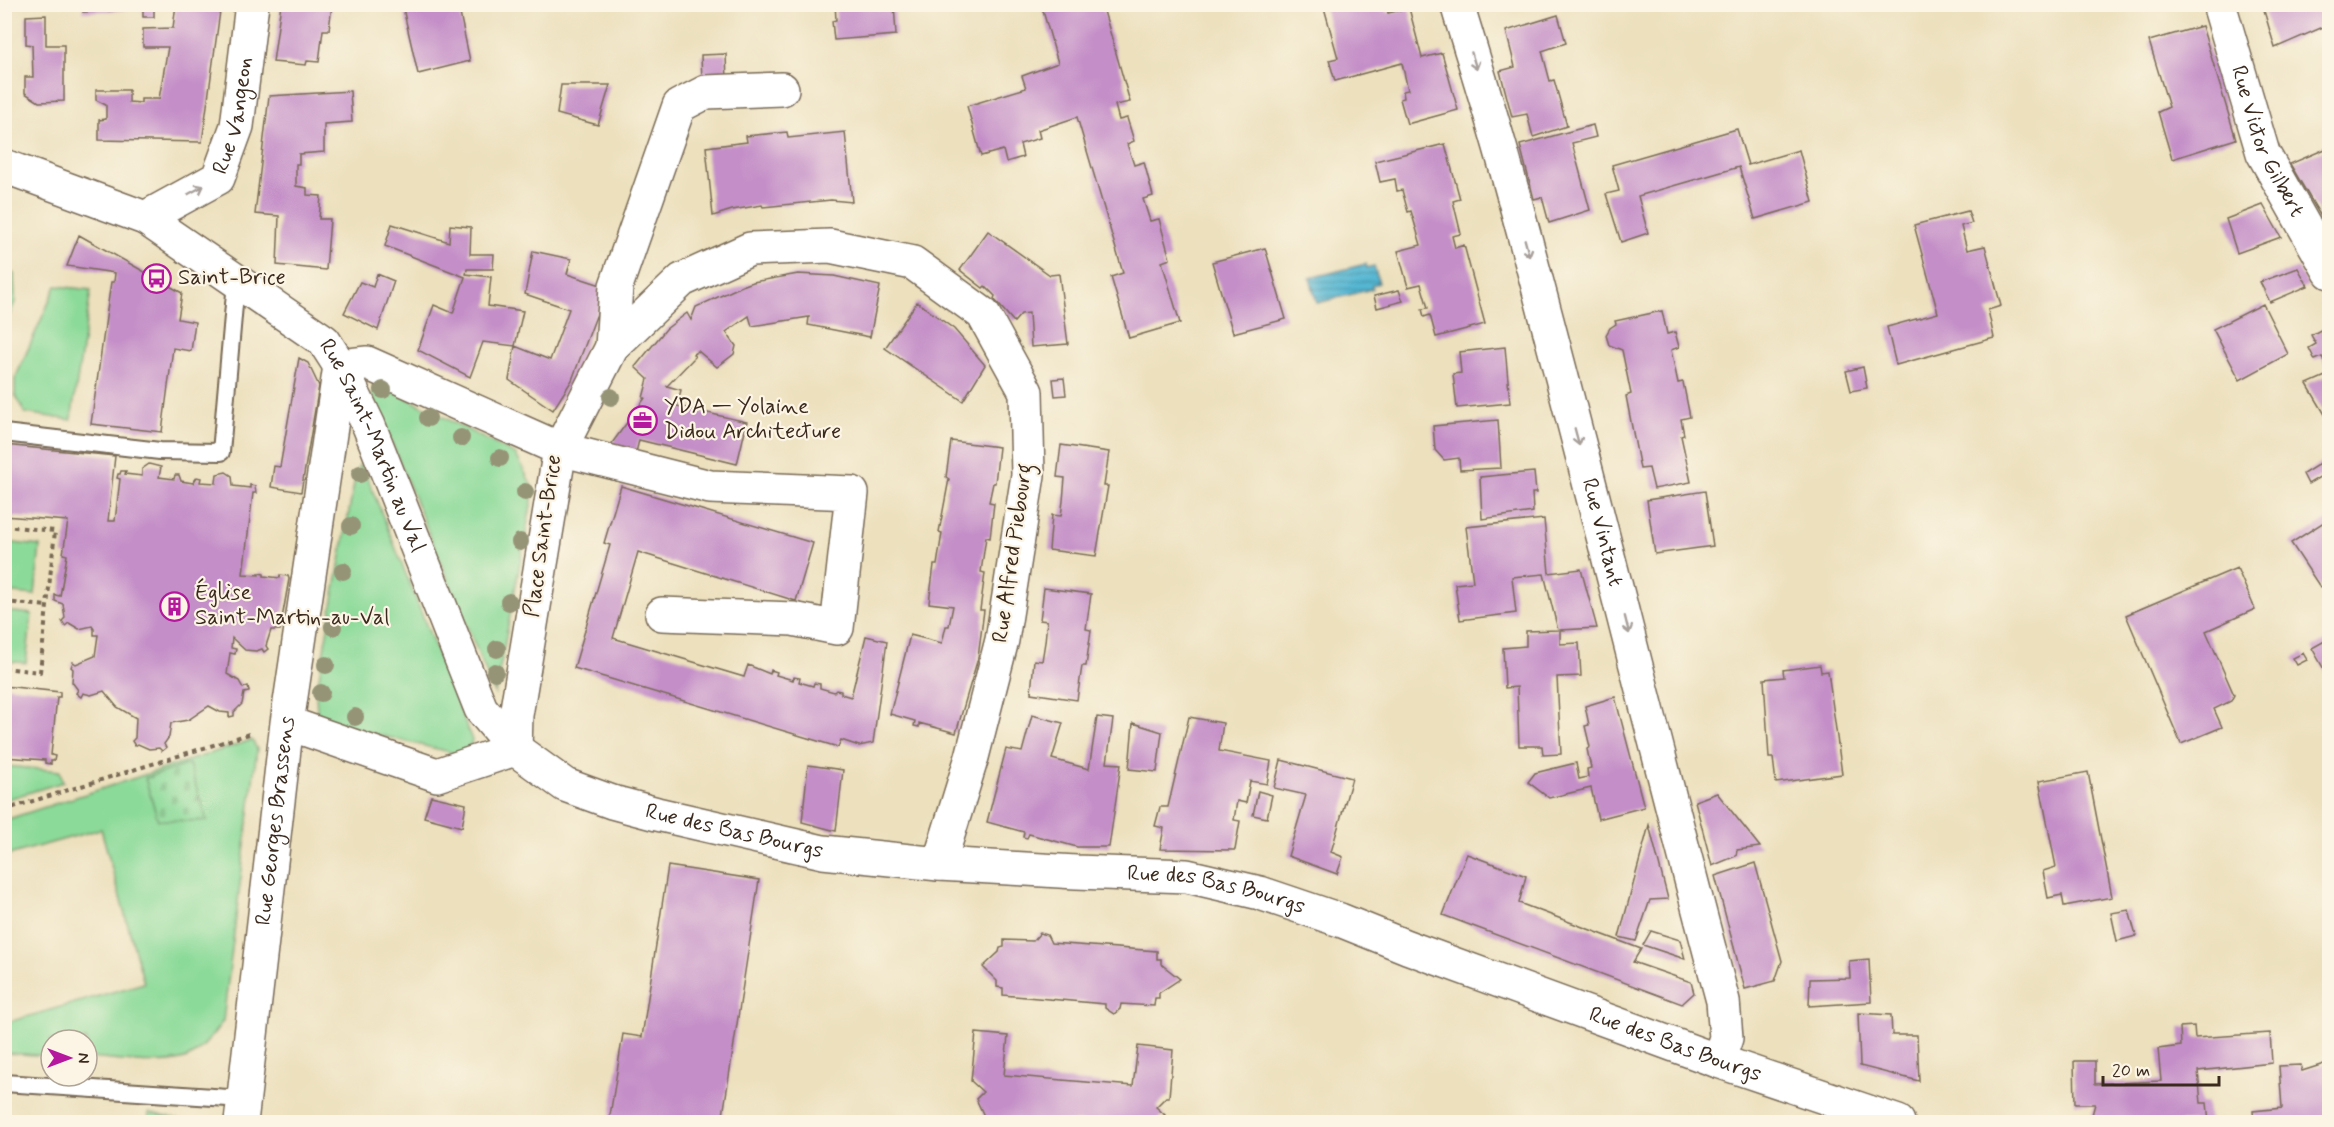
<svg xmlns="http://www.w3.org/2000/svg" width="2334" height="1127" font-family="Mynerve,sans-serif">
<style>
.grass{fill:#8bda99;stroke:#63825c;stroke-width:1.5}
.cemetery{fill:url(#cemetery-stones);stroke:#63825c;stroke-width:1.5}
.water{fill:url(#water-rules);stroke:#487078;stroke-width:1.5}
.building{fill:#c48fc8}
.lines{fill:none;stroke-linecap:round;stroke-linejoin:round}
.lane-casing{stroke:#796a56;stroke-width:20}
.street-casing{stroke:#796a56;stroke-width:36}
.secondary-casing{stroke:#796a56;stroke-width:36}
.path{stroke:#796a56;stroke-width:4;stroke-dasharray:4.5 4.5;stroke-linecap:butt}
.lane{stroke:#fff;stroke-width:16}
.street{stroke:#fff;stroke-width:33}
.secondary{stroke:#fff;stroke-width:33}
.tree{fill:#969477}
.oneway{stroke:#a79f9a}
.labels{text-anchor:middle;dominant-baseline:central;stroke-width:4.5;stroke-linejoin:round;paint-order:stroke}
.street-label{font-size:22px;fill:#3b2a1e;stroke:#fcf5e5}
.poi-label{font-size:22px;fill:#3b2a1e;stroke:#fcf5e5;text-anchor:start}
</style>
<defs>
<pattern id="cemetery-stones" width="16" height="16" patternUnits="userSpaceOnUse" patternTransform="scale(1.5)"><rect width="16" height="16" fill="#8bda99"/><path d="M2 7V4a2 2 0 0 1 4 0v3zM10 15v-3a2 2 0 0 1 4 0v3z" fill="#79bb83"/></pattern>
<pattern id="water-rules" width="6" height="5" patternUnits="userSpaceOnUse" patternTransform="scale(1.5)"><rect width="6" height="5" fill="#54b7d3"/><path d="M0 2.5h6" fill="none" stroke="#4795ab"/></pattern>
</defs>
<rect width="100%" height="100%" fill="#fcf5e5"/>
<filter id="ink" filterUnits="userSpaceOnUse"><feTurbulence type="fractalNoise" baseFrequency=".0167" numOctaves="2"/><feDisplacementMap in="SourceGraphic" scale="12" xChannelSelector="R" yChannelSelector="G"/><feConvolveMatrix kernelMatrix="1 2 1 2 8 2 1 2 1" color-interpolation-filters="sRGB"/></filter>
<filter id="wash" filterUnits="userSpaceOnUse"><feTurbulence type="fractalNoise" baseFrequency=".008" numOctaves="4" result="noise"/><feDisplacementMap in="SourceGraphic" scale="24" xChannelSelector="R" yChannelSelector="G"/><feGaussianBlur stdDeviation="1.35" result="paint"/><feColorMatrix in="noise" values="0 0 0 0 0 0 0 0 0 0 0 0 0 0 0 0 0 1.4 0 .05"/><feComposite in="paint" operator="in"/></filter>
<g filter="url(#wash)">
<rect width="100%" height="100%" fill="#ece0bd"/>
<path class="grass" d="M5 269 14 274 15 302 5 326Z
M56 286 91 290 71 420 25 413 15 394V379Z
M380 384 516 455 534 490 495 694 372 395 374 388Z
M359 465 364 469 472 740 468 751 458 754 337 725 317 712 316 694 355 478Z
M5 542 40 546 35 595 5 592Z
M5 611 32 614 26 663 5 661Z
M252 740 257 749 223 1021C213 1034 204 1048 191 1056 170 1069 112 1059 87 1058V1040H51V1056L5 1053V1023L144 983 101 829 5 856V820Z
M5 766 60 771 63 782 5 800Z
M149 1113 181 1120 184 1122H148Z"/>
<path class="cemetery" d="M189 764 207 821 158 820 145 778Z"/>
<path class="water" d="M1366 264 1367 268 1374 266 1379 283 1372 285V289L1317 303 1310 278Z"/>
<g id="blocks">
<path class="building" d="M83 4H165V8H154V17H143V9L83 12Z
M176 4H221L202 142 99 140V120L106 119V105L96 100V90H129V102L141 103V99H159L168 47H143V29L173 28Z
M281 4H332L329 30H323L319 62 307 61 306 65 273 62Z
M402 4H458L470 61 418 74Z
M835 4H894L896 35 834 40 832 21 836 20Z
M1041 4H1102L1130 102 1115 105 1119 120 1127 118 1134 141 1127 144 1134 165 1144 162 1153 196 1143 199 1150 221 1159 219 1170 259 1162 262 1180 323 1129 338 1111 277 1123 273 1077 117 1038 130 1040 138 1020 144 1023 157 1006 162 1003 150 981 156 967 106 1026 88 1022 76 1058 63Z
M1323 4H1386L1388 13 1409 8 1422 58 1442 53 1458 110 1407 124 1400 99 1404 98 1403 91 1408 90 1402 63 1335 81 1329 60 1338 58Z
M2262 4H2329L2330 24 2275 48Z
M46 15V45H64V101L39 102 25 93V77H33L32 45 26 44V16Z
M1558 15 1566 43 1542 51 1550 81 1554 80 1567 126 1533 137 1527 114 1512 117 1500 71 1515 67 1506 31Z
M2202 26 2236 139 2172 159 2158 112 2169 107 2149 41Z
M726 54 727 82H702L701 55Z
M561 85H610L598 125 557 114Z
M350 91 352 122 324 124V152L299 154V164H296V186L307 188V195L321 196 319 219H330L326 270 277 265 279 216 255 214 269 96Z
M1593 125 1596 137 1572 143 1590 210 1549 223 1542 197 1534 199 1520 145Z
M1737 129 1748 165 1799 150 1813 202 1755 219 1739 167 1638 196 1648 233 1621 242 1606 194 1619 191 1612 165Z
M787 132 788 138 845 132 852 202 831 200 763 207 762 205 732 210 713 216 706 147 747 142 746 136Z
M1445 144 1460 199 1453 201 1461 234 1452 236 1455 248 1464 245 1485 324 1436 337 1430 315 1424 317 1422 309 1428 308 1421 284 1408 287 1398 251 1421 245 1411 211 1408 212 1402 190 1397 191 1395 179 1380 182 1375 161Z
M2330 147V232L2290 164Z
M2263 205 2281 237 2237 253 2226 219Z
M1968 211 1972 223 1961 226 1967 250 1985 246 2001 306 1988 310 1994 338 1896 365 1887 327 1938 313 1914 225Z
M392 224 449 242 450 225 471 227 470 254H494L493 269H467L466 274 491 277 488 306 523 311 515 346 483 342 470 377 418 350 434 305 453 313 465 277 385 246Z
M988 231 1050 275 1059 274 1068 344 1031 347 1029 313 1021 314 1014 322 994 299 995 296 985 286 983 288 960 270Z
M79 235 182 293 178 319 195 322 191 351 173 348 162 432 91 424 111 282H114L115 273 67 266Z
M1265 248 1286 319 1233 333 1212 262Z
M533 251 571 259 567 274 607 287 572 380 553 410 509 380 515 346 550 360 569 309 525 294Z
M2298 268 2308 286 2270 302 2260 282Z
M377 274 394 281 378 330 344 313 360 282 373 287Z
M798 274 834 276 880 286 870 337 808 325 809 317 752 326 749 316 726 332 736 346 734 354 717 367 698 351 693 354 695 357 667 386 681 390 677 406 747 422 737 464 639 440 635 457 607 450 645 398H643L648 379 635 367 666 329 687 313 691 320 696 307 742 286 753 282Z
M1399 290 1403 301 1377 308 1374 296Z
M917 302 954 329 985 365 963 401 885 348Z
M2263 304 2288 354 2240 380 2213 329Z
M1662 311 1667 334 1675 332 1679 347 1671 350 1678 383 1683 382 1690 417 1681 419 1684 435 1681 436 1691 482 1654 489 1649 468 1640 469 1626 396 1631 394 1622 350 1609 345 1606 335 1610 328 1616 324 1615 321Z
M2330 325V371L2322 357 2315 360 2309 348 2316 344 2311 335Z
M1505 347 1510 403 1457 408 1453 374 1461 373 1459 352Z
M299 358 308 363 319 386 301 492 271 487 274 466 280 467Z
M1863 367 1867 388 1851 391 1846 371Z
M2330 374V423L2307 384Z
M1064 378 1066 395 1055 396 1053 379Z
M1498 420 1501 468 1460 470 1459 458 1444 460 1435 450 1433 426Z
M951 441 999 447 995 483H993L989 502 994 503 990 538 986 537 981 572 985 573 980 610H984L978 658 956 733 919 723V727L914 726 915 721 890 714 910 635 942 643 946 626H949L953 606 929 603 934 565H937L942 533 939 532 949 479 946 477Z
M4 445 115 456 108 521H115L120 479 117 478 118 474H120L121 471H126L125 474 142 476V469L149 464 161 467 159 477 174 479 175 475H179L181 481 193 483 197 477 201 478 200 482 216 483 217 474 226 472 232 476 233 486 250 488V485L255 486 256 493H253L243 574 259 575V573L264 574V576L280 578V575L288 576 289 579 280 630H271L266 646 268 649 264 652 262 649 256 651 245 650 232 638 231 648 236 649 235 654 230 653 227 674 239 681 243 688 248 686 249 692 244 693 242 704 234 712V716L229 717V713L220 712 209 706 188 720 171 723 169 737 164 744 166 748 162 751 159 748 149 749 138 744 135 746 132 741 135 738 136 718 117 707 104 691 91 695 83 693 81 697 76 693 78 690 72 682 73 669 71 667 73 662 76 664 95 656 98 635H94V629L92 626 79 629 69 623 65 626 62 621 65 618 63 604 55 601V595L60 596 67 555 63 554 68 521 4 516Z
M1061 445 1109 452 1104 486H1108L1096 556 1049 550 1052 515 1061 516 1063 501 1065 478 1057 477Z
M2330 457V480L2326 481 2323 475 2308 484 2303 474Z
M1534 472 1536 493H1532L1533 512 1482 519 1480 477Z
M621 486 813 543 796 601 638 552 613 638 744 677 748 665 770 674 771 670 777 672 776 675 793 680 794 677 800 678 799 682 813 686 814 683 820 684V688L834 692 836 690 841 691V694L851 697 866 636 887 641 873 743 859 746 841 740 838 747 574 668 610 545 604 543Z
M1705 491 1713 546 1655 554 1647 500Z
M2330 518V581L2320 587 2291 543Z
M1544 519 1549 573 1581 569 1597 628 1560 630V644L1579 643 1581 676 1557 677 1561 754 1543 755 1542 746H1519L1517 687 1505 688 1503 648 1526 646V631L1558 630 1544 574 1512 577 1516 613 1460 620 1455 584 1473 582 1466 527Z
M2237 568 2255 609 2206 631 2234 695 2231 701 2214 709 2222 727 2181 744 2126 615Z
M1044 588 1091 594 1086 629 1091 630 1086 666H1082L1077 700 1031 693 1034 660 1042 661 1045 642 1047 621 1040 620Z
M2330 638V680L2312 648Z
M2303 653 2307 660 2297 665 2293 658Z
M1820 665 1821 672 1828 671 1842 774 1776 783 1773 758H1769L1764 679 1784 677 1783 670Z
M4 686 60 692V697H57L51 755 55 756 54 761H51V764L45 763V760L4 757Z
M1615 697 1644 807 1598 819 1591 788 1549 798 1528 782 1535 773 1576 763 1579 779 1588 777 1587 769 1591 768 1587 749 1590 747 1585 726 1589 725 1585 706Z
M1032 715 1063 723 1052 759 1089 769 1097 717 1113 719 1107 763 1121 764 1109 847H1077L1029 834 1027 838 1023 837 1024 832 987 822 1006 749 1022 752Z
M1189 717 1223 723 1219 751 1271 761 1267 784 1250 781 1246 803 1237 801 1234 820 1240 821 1235 850 1160 849 1164 828 1155 826 1160 807H1168Z
M1133 723 1162 732 1157 772 1129 769Z
M1281 760 1352 778 1331 852 1343 857 1337 874 1288 856 1306 795 1274 788Z
M808 765 843 770 836 831 802 822Z
M2088 772 2112 897 2064 906 2062 895 2048 898 2043 871 2056 867 2039 781Z
M1258 791 1272 795 1267 818 1253 815Z
M1717 793 1760 847 1737 850 1736 856 1712 866 1695 801Z
M431 796 466 804 462 827 424 817Z
M2330 816V836H2329L2323 819Z
M1649 825 1668 899 1650 900 1636 941 1619 937Z
M1467 854 1526 876 1519 903 1641 949 1633 962 1691 982 1694 993 1682 1004 1443 915Z
M1755 863 1782 961 1775 981 1745 989 1715 876Z
M668 866 759 880 722 1122H609L623 1034 642 1037Z
M2129 910 2136 936 2117 941 2111 913Z
M1651 931 1680 940 1685 959 1643 945Z
M1040 933 1047 935 1051 943 1157 951V959H1161V964L1180 979 1159 993V998H1155L1154 1006 1121 1004 1120 1009 1114 1014 1105 1008V1004L1003 995V988L997 987V981L983 967 999 952 1000 948 1004 947V940L1033 941Z
M1869 959 1871 1002 1809 1006 1810 979 1850 978 1849 961Z
M1858 1013 1891 1015 1892 1035H1917L1919 1081 1860 1066Z
M2194 1026 2195 1038 2270 1033 2272 1063 2198 1071 2201 1103H2207L2209 1122H2090L2095 1104H2075L2074 1061H2095V1084L2161 1081 2158 1049 2181 1046 2180 1027Z
M976 1033 1008 1036 1004 1075 1133 1086 1138 1046 1173 1050 1169 1097H1166L1156 1107 1165 1115 1154 1122H990V1119L985 1118 976 1099 983 1092 971 1081Z
M2330 1062V1121L2254 1122 2253 1111 2282 1108 2279 1066 2300 1065 2302 1071Z"/>
</g>
</g>
<g filter="url(#ink)">
<use href="#blocks" fill-opacity="0" stroke="#796a56" stroke-width="1.5"/>
<g class="lines">
<defs>
<path id="lane" d="M4 433 160 451 221 452 236 282
M4 1083 243 1099"/>
<g id="street">
<path id="s1" d="M1457 4C1475 64 1494 123 1510 183 1585 455 1650 729 1723 1001L1726 1038 1718 1061"/>
<path id="s2" d="M2219 4 2263 153 2330 272"/>
<path d="M612 347 616 286 679 106 706 92 782 89"/>
<path d="M662 614 793 619 837 628 852 493 710 487 560 449 612 347 682 280 750 249 830 246 913 263 983 314 1026 392 1028 475 1002 640 972 757 939 864"/>
<path id="s3" d="M241 1122 287 723 340 366 367 363 560 449 516 715 515 749 437 775 287 723"/>
</g>
<g id="secondary">
<path id="s4" d="M4 166 145 218 324 341 340 366 369 426 481 709 515 749 565 785 612 802 657 814 823 852 939 864 1076 872 1187 876 1260 893 1340 920 1407 947 1718 1061 1898 1122"/>
<path id="s5" d="M145 218 218 178 237 126 252 4"/>
</g>
</defs>
<use href="#lane" class="lane-casing"/>
<use href="#street" class="street-casing"/>
<use href="#secondary" class="secondary-casing"/>
<path class="path" d="M4 217 8 206
M4 526 55 531 40 672 4 668
M4 602 47 606
M4 810 249 734"/>
<use href="#lane" class="lane"/>
<use href="#street" class="street"/>
<use href="#secondary" class="secondary"/>
</g>
<g class="tree">
<circle cx="383" cy="390" r="9"/>
<circle cx="611" cy="397" r="9"/>
<circle cx="428" cy="418" r="9"/>
<circle cx="461" cy="438" r="9"/>
<circle cx="500" cy="458" r="9"/>
<circle cx="360" cy="474" r="9"/>
<circle cx="525" cy="492" r="9"/>
<circle cx="351" cy="526" r="9"/>
<circle cx="520" cy="542" r="9"/>
<circle cx="343" cy="571" r="9"/>
<circle cx="509" cy="602" r="9"/>
<circle cx="333" cy="627" r="9"/>
<circle cx="497" cy="649" r="9"/>
<circle cx="326" cy="665" r="9"/>
<circle cx="495" cy="672" r="9"/>
<circle cx="321" cy="693" r="9"/>
<circle cx="355" cy="717" r="9"/>
</g>
<defs><path id="oneway-shaft" d="M-6 0H5M1.5-3L5.5 0L1.5 3" fill="none" stroke-width="1.6" stroke-linecap="round" stroke-linejoin="round" transform="scale(1.5)"/></defs>
<g class="oneway">
<use href="#oneway-shaft" transform="translate(1474 61) rotate(73)"/>
<use href="#oneway-shaft" transform="translate(196 190) rotate(-28)"/>
<use href="#oneway-shaft" transform="translate(1527 248) rotate(75)"/>
<use href="#oneway-shaft" transform="translate(1577 437) rotate(75)"/>
<use href="#oneway-shaft" transform="translate(1627 625) rotate(76)"/>
</g>
</g>
<defs>
<symbol id="bus-ring" viewBox="-11 -11 22 22"><circle r="9.5" fill="#fcf5e5" stroke="#b5179e" stroke-width="1.5"/><path d="M-5-6H5V4H4V6H2V4H-2V6H-4V4H-5ZM-3.5-4V0h7V-4ZM-3.5 1.2v1.5H-2V1.2ZM2 1.2v1.5H3.5V1.2Z" fill="#b5179e"/></symbol>
<symbol id="office-ring" viewBox="-11 -11 22 22"><circle r="9.5" fill="#fcf5e5" stroke="#b5179e" stroke-width="1.5"/><path d="M-6-3h4V-5.5h4V-3h4V5H-6ZM-1-4.5V-3h2v-1.5ZM-6 0V1H6V0Z" fill="#b5179e"/></symbol>
<symbol id="building-ring" viewBox="-11 -11 22 22"><circle r="9.5" fill="#fcf5e5" stroke="#b5179e" stroke-width="1.5"/><path d="M-4-6H4V6H1V3H-1V6H-4ZM-2.5-4.3h1.7v1.8h-1.7ZM.8-4.3h1.7v1.8H.8ZM-2.5-1h1.7V.8h-1.7ZM.8-1h1.7V.8H.8Z" fill="#b5179e"/></symbol>
</defs>
<g fill-rule="evenodd">
<use href="#bus-ring" x="140" y="262" width="33" height="33"/>
<use href="#office-ring" x="626" y="404" width="33" height="33"/>
<use href="#building-ring" x="158" y="590" width="33" height="33"/>
</g>
<g class="labels">
<g class="street-label">
<text stroke="none"><textPath href="#s5" startOffset="148">Rue Vangeon</textPath></text>
<text stroke="none"><textPath href="#s2" startOffset="146">Rue Victor Gilbert</textPath></text>
<text stroke="none"><textPath href="#s4" startOffset="483">Rue Saint-Martin au Val</textPath></text>
<text stroke="none"><textPath href="#s1" startOffset="548">Rue Vintant</textPath></text>
<text transform="translate(543 536) rotate(-82)">Place Saint-Brice</text>
<text transform="translate(1013 553) rotate(-82)">Rue Alfred Piebourg</text>
<text stroke="none"><textPath href="#s3" startOffset="303">Rue Georges Brassens</textPath></text>
<text stroke="none"><textPath href="#s4" startOffset="1058">Rue des Bas Bourgs</textPath></text>
<text stroke="none"><textPath href="#s4" startOffset="1545">Rue des Bas Bourgs</textPath></text>
<text stroke="none"><textPath href="#s4" startOffset="2031">Rue des Bas Bourgs</textPath></text>
</g>
<g class="poi-label">
<text x="178" y="278">Saint-Brice</text>
<text x="664" y="407">YDA — Yolaine<tspan x="664" dy="25">Didou Architecture</tspan></text>
<text x="195" y="593">Église<tspan x="195" dy="25">Saint-Martin-au-Val</tspan></text>
</g>
</g>
<rect width="2334" height="1127" fill="none" stroke="#fcf5e5" stroke-width="24"/>
<g transform="translate(69 1058) rotate(90)"><circle r="28" fill="#fcf5e5" stroke="#afa495" stroke-width="1.5"/>
<path d="M0-4.5L10 22L0 15L-10 22Z" fill="#b5179e"/>
<text y="-9" font-size="16" font-weight="bold" text-anchor="middle" fill="#3b2a1e">N</text>
</g>
<path d="M2103 1076v9h116v-9" fill="none" stroke="#3b2a1e" stroke-width="3"/>
<text x="2112" y="1076" font-size="18" fill="#3b2a1e" stroke="#fcf5e5" stroke-width="4.5" paint-order="stroke">20 m</text>
</svg>
